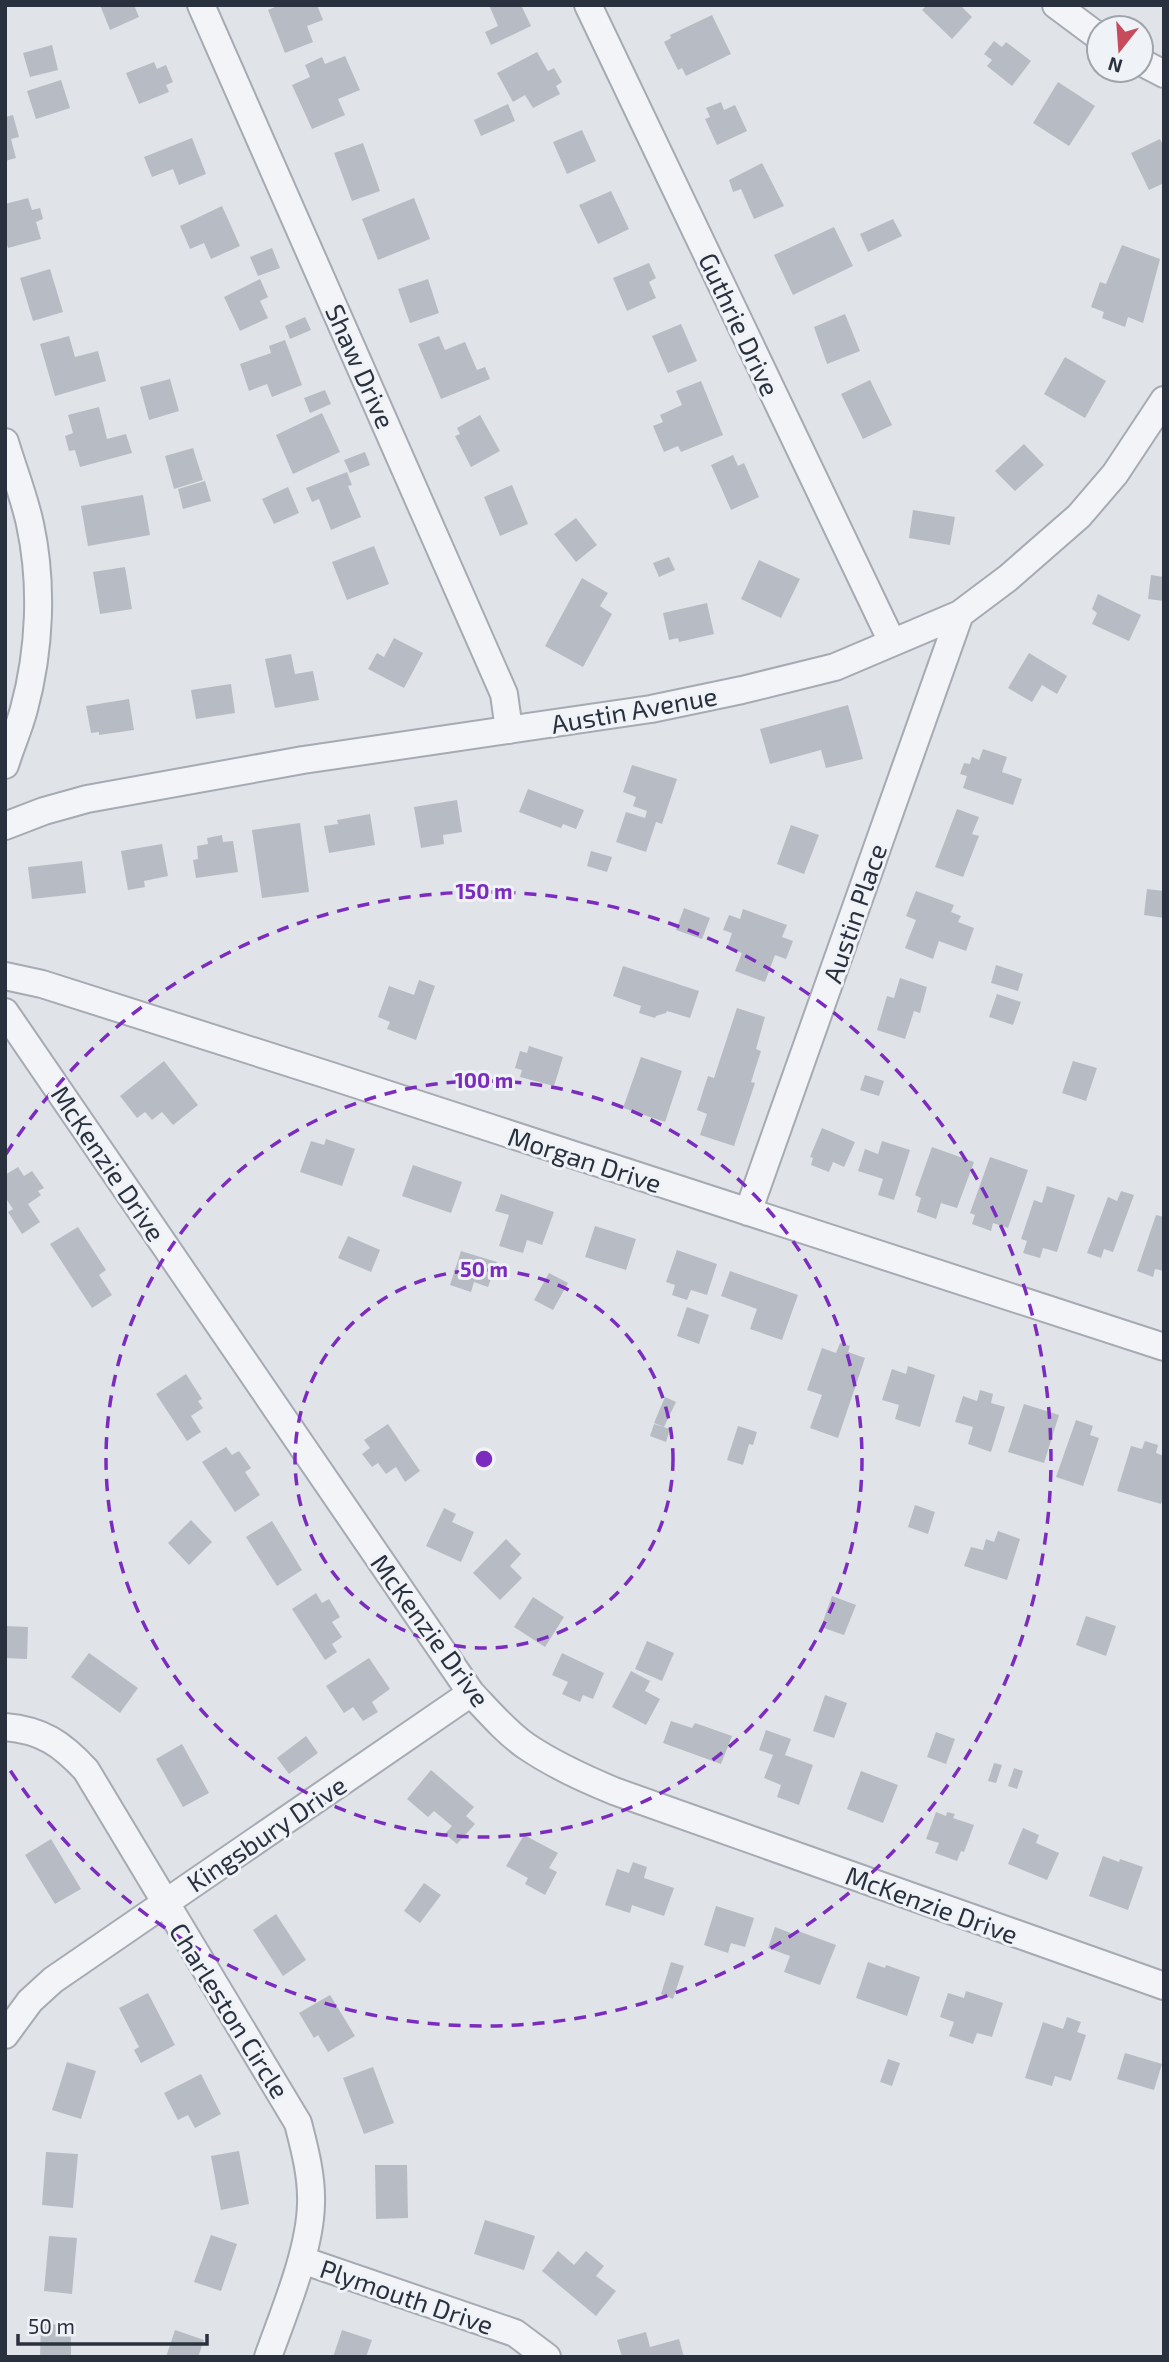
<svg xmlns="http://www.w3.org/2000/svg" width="1169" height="2362" font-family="'Exo 2',sans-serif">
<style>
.building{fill:#b7bcc4}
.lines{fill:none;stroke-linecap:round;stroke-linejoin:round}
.street-casing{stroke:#a6aab2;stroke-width:30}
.street{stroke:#f2f4f7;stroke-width:26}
.ring{fill:none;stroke:#7b2cbf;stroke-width:3.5;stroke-dasharray:12 9}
.labels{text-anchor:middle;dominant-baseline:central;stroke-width:6;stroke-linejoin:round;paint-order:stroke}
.street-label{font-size:26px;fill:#2a313e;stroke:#eff2f6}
.centre{fill:#7b2cbf;stroke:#eff2f6;stroke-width:3.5}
.ring-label{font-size:21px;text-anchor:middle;font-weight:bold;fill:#7b2cbf;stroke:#eff2f6;stroke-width:6;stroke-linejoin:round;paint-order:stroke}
</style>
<rect width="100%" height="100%" fill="#e0e3e8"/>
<path class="building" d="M100 5H134L139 17 110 30Z
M280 5H317L323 20 307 26 313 42 285 53 268 10Z
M489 5H521L531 26 491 45 485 32 498 26Z
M927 5H960L972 17 952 39 922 10Z
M712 15 731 54 686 76 682 68 678 70 664 42 671 38 670 35Z
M994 41 1002 47 1006 42 1031 61 1012 86 987 66 992 60 984 54Z
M52 45 58 70 30 77 23 53Z
M537 52 548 71 554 68 562 82 556 86 560 94 533 108 525 95 513 102 497 73Z
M345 56 360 90 338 99 345 115 312 129 292 85 310 77 305 65 322 57 325 64Z
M154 62 157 69 166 65 173 82 166 85 169 92 139 104 126 73Z
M61 80 70 108 36 119 27 91Z
M1058 82 1095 106 1069 146 1033 123Z
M721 102 724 110 735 105 747 131 717 145 705 119 710 117 706 108Z
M508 104 515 121 481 136 474 120Z
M13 115 19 137 11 139 16 158 5 161V117Z
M582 130 596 161 567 174 553 142Z
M192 138 206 174 179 185 173 169 152 177 144 157Z
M1160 139 1164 147V183L1149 190 1131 153Z
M363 143 380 191 352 201 334 153Z
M762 163 784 206 754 219 741 189 733 192 729 180Z
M611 191 629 229 598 244 579 205Z
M28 198 32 210 40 208 43 219 36 222 41 239 8 248 5 238V204Z
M414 198 430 239 378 260 362 219Z
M222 206 240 246 211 259 204 243 190 249 180 226Z
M893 219 902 236 868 252 860 234Z
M834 227 853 266 793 295 774 255Z
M1122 245 1160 259 1143 323 1128 317 1125 327 1102 318 1104 312 1091 307 1100 282 1106 284Z
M272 248 280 268 258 276 250 257Z
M649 263 656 278 649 282 656 298 627 311 613 278Z
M50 269 63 312 33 321 20 278Z
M260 279 268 297 260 301 268 318 240 331 224 297Z
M428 279 439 313 410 323 398 289Z
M845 314 860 351 827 364 814 327Z
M305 317 311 330 290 339 285 326Z
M681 324 697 361 668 373 652 336Z
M69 336 75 357 98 351 106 381 55 396 40 344Z
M439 336 445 350 465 342 477 370 485 367 490 379 441 399 418 344Z
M285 340 302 385 272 397 267 384 249 391 240 364 271 353 269 346Z
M1065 357 1106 381 1085 418 1044 394Z
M170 379 179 411 149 420 140 387Z
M870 380 892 425 863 439 841 394Z
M701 381 723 435 681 452 678 446 664 452 653 426 663 422 660 415 682 405 676 391Z
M325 390 331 404 310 413 304 398Z
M99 407 107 439 126 434 132 453 80 467 75 450 69 451 65 436 73 433 68 415Z
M322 413 340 452 293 474 276 435Z
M480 415 500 451 471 467 455 436 460 434 457 428Z
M1024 444 1044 465 1015 491 995 471Z
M193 448 203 480 174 489 165 456Z
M365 452 370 465 350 473 344 460Z
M733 455 738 466 744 463 759 497 731 510 711 465Z
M347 472 352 485 348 486 361 517 331 530 319 499 312 502 306 488Z
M205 481 211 501 183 509 178 489Z
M512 485 528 524 500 536 484 497Z
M288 487 299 513 274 524 262 499Z
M143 495 150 535 88 546 81 506Z
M913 510 955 517 950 545 909 538Z
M576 518 597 545 576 562 554 534Z
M374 546 389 584 347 600 332 562Z
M669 557 675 570 659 577 653 563Z
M759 560 800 579 781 618 741 599Z
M125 567 132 609 100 614 93 572Z
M1151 575 1164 577V601L1148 599Z
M582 578 608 593 600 606 612 614 583 667 545 646Z
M1098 594 1141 615 1129 641 1092 624 1097 613 1092 609Z
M707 603 714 634 679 642 678 638 669 640 663 613Z
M394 638 423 653 404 688 368 669 377 653 384 657Z
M1029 653 1067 676 1057 694 1042 685 1032 702 1008 688Z
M291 654 295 674 313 671 319 700 275 708 265 659Z
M231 684 235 713 196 719 191 690Z
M129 699 134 730 99 735V732L91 733 86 706Z
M848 705 863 759 826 768 821 750 770 764 760 729Z
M983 749 1007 757 1002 772 1022 779 1013 805 963 788 967 776 960 774 964 763 970 764 972 757 979 760Z
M632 765 677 779 662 824 656 822 646 852 616 842 626 812 645 818 647 811 633 806 636 797 623 792Z
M528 789 584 810 576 829 563 824 561 828 519 812Z
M457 800 462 832 443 835 444 844 421 848 414 807Z
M957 809 979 817 972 834 979 836 963 877 935 867Z
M370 814 375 845 329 853 324 826 338 824 337 820Z
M300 823 309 892 262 898 252 830Z
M791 825 819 835 804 874 777 864Z
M222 835 223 842 233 841 238 872 196 878 193 860 198 859 197 846 208 844 207 838Z
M162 844 168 876 144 881 145 887 128 890 121 851Z
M591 851 612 857 607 872 587 866Z
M82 861 86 893 32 899 28 867Z
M1147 889 1164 891V918L1144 915Z
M916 891 954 905 951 912 961 916 958 922 974 928 966 951 939 941 933 959 905 948 916 920 906 916Z
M684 908 710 918 702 939 676 930Z
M743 909 787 925 782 937 793 941 786 959 775 955 765 982 735 971 742 953 727 948 732 933 723 930 729 915 740 919Z
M996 965 1023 974 1018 991 991 983Z
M623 966 699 991 690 1018 667 1011 666 1013 656 1016 655 1018 639 1013 641 1006 613 996Z
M900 978 927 987 920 1013 914 1011 905 1039 877 1030 887 996 894 998Z
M419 980 435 986 416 1040 387 1029 390 1022 378 1017 389 986 414 995Z
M997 994 1021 1002 1013 1025 989 1017Z
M737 1008 765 1017 756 1049 761 1051 751 1082 755 1083 734 1146 700 1135 707 1114 697 1110 708 1076 714 1078Z
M529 1046 563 1057 554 1086 520 1077 522 1070 515 1068 520 1051 527 1053Z
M641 1057 682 1071 665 1122 623 1108Z
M164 1061 198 1105 173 1125 162 1112 152 1120 145 1112 137 1118 120 1096Z
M1073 1061 1097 1068 1086 1101 1062 1093Z
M865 1075 884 1081 879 1096 860 1090Z
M822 1128 855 1142 844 1167 833 1162 829 1172 811 1165 813 1158 810 1157Z
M326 1139 355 1149 342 1186 300 1172 311 1141 324 1145Z
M882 1141 910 1150 894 1200 878 1195 883 1179 858 1171 865 1149 878 1154Z
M932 1147 974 1162 957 1208 941 1203 936 1219 917 1212 921 1198 915 1195Z
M990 1157 1028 1170 1008 1228 993 1223 991 1231 972 1224 975 1215 970 1213Z
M413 1165 462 1182 451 1213 402 1196Z
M18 1167 24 1176 32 1171 44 1188 38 1191 41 1195 28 1204 40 1222 22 1234 8 1212 13 1209 5 1197V1175Z
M1047 1186 1075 1195 1057 1252 1043 1248 1040 1258 1023 1253 1027 1241 1021 1239 1034 1200 1042 1203Z
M1121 1191 1134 1195 1113 1252 1104 1249 1101 1258 1087 1253 1108 1197 1117 1201Z
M501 1194 554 1212 542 1245 527 1240 523 1253 499 1246 509 1215 495 1211Z
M1156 1215 1164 1217V1271L1155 1269 1153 1277 1137 1271Z
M595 1226 636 1239 626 1270 585 1257Z
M78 1227 106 1270 99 1275 112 1295 92 1308 50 1244Z
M348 1236 380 1250 371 1272 338 1258Z
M677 1250 717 1264 707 1295 691 1290 687 1300 672 1295 675 1285 666 1282Z
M461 1251 497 1262 488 1287 474 1282 471 1292 450 1285Z
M730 1271 798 1295 782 1340 750 1329 757 1309 721 1296Z
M549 1273 568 1283 553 1310 534 1300Z
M687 1307 709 1315 699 1344 677 1336Z
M840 1343 850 1346 848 1352 865 1358 838 1438 810 1428 822 1395 807 1390 822 1348 836 1353Z
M908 1366 935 1375 920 1427 895 1419 899 1405 882 1400 892 1369 906 1374Z
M186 1374 202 1399 198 1401 203 1408 191 1416 201 1432 187 1441 156 1394Z
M980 1390 993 1394 991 1403 1005 1407 991 1452 968 1444 973 1427 955 1422 963 1396 977 1401Z
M665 1397 676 1402 664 1427 654 1423Z
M1024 1404 1059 1415 1044 1463 1008 1452Z
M1076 1420 1093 1426 1090 1435 1099 1438 1083 1486 1056 1477Z
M388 1424 420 1471 405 1482 396 1467 386 1474 378 1463 372 1467 362 1454 370 1448 364 1440Z
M654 1424 670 1429 666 1442 650 1436Z
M738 1426 757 1432 753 1445 749 1444 743 1465 727 1460Z
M1145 1441 1158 1445 1156 1453 1164 1456V1496L1161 1504 1117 1491 1131 1446 1142 1449Z
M226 1447 232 1455 239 1451 251 1468 245 1472 260 1495 235 1512 202 1462Z
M915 1505 935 1512 928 1534 908 1527Z
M444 1508 456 1514 452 1522 474 1532 461 1562 426 1546Z
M191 1520 212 1542 189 1565 168 1543Z
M272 1521 302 1570 277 1586 246 1537Z
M998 1531 1020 1539 1007 1580 964 1566 971 1547 983 1550 986 1539 994 1542Z
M506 1539 521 1554 510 1566 522 1578 500 1600 473 1573Z
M316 1593 322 1603 329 1599 340 1617 332 1622 342 1637 332 1644 337 1652 325 1660 292 1609Z
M832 1596 856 1605 844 1635 821 1627Z
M533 1597 564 1617 545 1647 514 1627Z
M1086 1616 1116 1626 1106 1656 1076 1645Z
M5 1626 28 1627 27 1659 5 1658Z
M647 1641 674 1653 662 1681 635 1669Z
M89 1653 138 1688 120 1713 71 1677Z
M562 1653 604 1673 593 1699 583 1695 580 1702 562 1694 568 1682 552 1675Z
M369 1658 390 1689 372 1702 378 1712 363 1721 353 1707 344 1713 326 1686Z
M631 1671 650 1681 645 1691 660 1699 646 1725 612 1707Z
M825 1695 847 1703 834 1738 813 1731Z
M671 1721 692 1728 695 1723 732 1736 721 1764 663 1743Z
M766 1730 791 1739 785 1755 813 1765 799 1805 777 1797 781 1785 764 1778 773 1755 759 1750Z
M936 1732 955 1739 946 1764 927 1757Z
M306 1736 318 1753 289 1774 277 1758Z
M182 1744 209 1793 183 1807 156 1759Z
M994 1763 1002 1765 996 1783 988 1781Z
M1014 1768 1023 1771 1017 1789 1008 1786Z
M431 1770 474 1807 466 1816 475 1824 457 1844 445 1834 452 1826 434 1811 428 1817 407 1799Z
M861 1771 898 1785 883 1823 847 1809Z
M936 1812 946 1816 947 1812 955 1814 953 1818 974 1825 964 1852 961 1851 957 1861 935 1853 939 1843 926 1839Z
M1023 1828 1039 1835 1036 1843 1059 1853 1047 1880 1008 1864Z
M524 1835 558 1853 549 1868 557 1872 545 1895 525 1884 528 1878 506 1866Z
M51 1839 81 1889 55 1904 25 1855Z
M1103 1856 1119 1862 1120 1859 1143 1867 1128 1910 1089 1896Z
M633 1862 647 1867 644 1878 674 1888 664 1916 632 1905 630 1913 605 1905 617 1869 629 1873Z
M424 1883 441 1895 420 1923 404 1911Z
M716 1906 754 1918 745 1947 731 1943 728 1953 704 1945Z
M276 1914 306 1960 283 1976 253 1930Z
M775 1927 796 1935 798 1931 836 1945 820 1985 784 1972 790 1956 768 1948Z
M671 1962 684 1966 673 1999 661 1994Z
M868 1962 885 1968 886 1965 920 1977 907 2016 856 1998Z
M966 1991 1003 2003 992 2037 977 2033 973 2044 949 2036 954 2022 940 2017 948 1993 964 1998Z
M148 1993 175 2045 141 2063 134 2050 139 2047 119 2008Z
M330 1995 355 2036 328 2052 318 2035 314 2038 299 2013Z
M1067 2017 1081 2022 1077 2032 1086 2035 1071 2081 1055 2076 1052 2086 1025 2078 1043 2022 1063 2029Z
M1125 2053 1162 2064 1154 2090 1117 2079Z
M888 2059 900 2063 892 2086 880 2082Z
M67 2062 96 2071 81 2119 52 2110Z
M373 2067 394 2123 364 2134 343 2078Z
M201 2074 221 2114 195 2128 188 2115 178 2120 164 2093Z
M239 2151 249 2204 221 2210 211 2156Z
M46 2152 78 2154 73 2208 42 2205Z
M375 2165H407L408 2218 376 2219Z
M485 2220 535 2236 524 2270 474 2254Z
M211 2235 237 2244 221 2291 194 2282Z
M49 2236 77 2238 72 2294 44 2291Z
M558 2251 574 2265 586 2251 604 2266 596 2276 616 2291 596 2316 542 2271Z
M41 2324 71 2325V2357H40Z
M175 2330 204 2340 198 2357H166Z
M342 2330 372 2340 366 2357H333Z
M646 2332 650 2347 679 2339 684 2357H622L617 2340Z"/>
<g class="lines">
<defs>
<path id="street" d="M201 5 504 694 509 730
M588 5 892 642
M1056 5 1099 37
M1141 62 1164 74
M5 442C13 469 24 496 30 524 43 584 40 650 24 709 19 728 11 746 5 765
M5 826 44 811 87 799 303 760 651 709 742 690 835 667 960 614 1008 578 1079 516 1115 474 1164 400
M5 976 42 984 331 1076 1164 1347
M5 1012 471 1693C489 1712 506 1732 526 1746 554 1765 583 1778 614 1791L1164 1986
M748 1212 960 614
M5 1727C42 1730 62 1744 86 1770L298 2123C305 2150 312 2177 311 2204 310 2251 284 2312 268 2357
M5 2035 30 2001 53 1980 471 1693
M302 2260 515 2333 547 2357"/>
</defs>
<use href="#street" class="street-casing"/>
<use href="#street" class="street"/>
</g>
<g class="ring">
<circle cx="484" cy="1459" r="189"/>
<circle cx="484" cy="1459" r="378"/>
<path d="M6 1154A567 567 0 1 1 6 1764"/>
</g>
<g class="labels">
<g class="street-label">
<text transform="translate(740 324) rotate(65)">Guthrie Drive</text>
<text transform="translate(361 366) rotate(66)">Shaw Drive</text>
<text transform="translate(634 709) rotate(-10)">Austin Avenue</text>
<text transform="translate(854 913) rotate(-71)">Austin Place</text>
<text transform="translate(585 1159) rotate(18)">Morgan Drive</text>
<text transform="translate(109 1163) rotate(56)">McKenzie Drive</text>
<text transform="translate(431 1630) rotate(54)">McKenzie Drive</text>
<text transform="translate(266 1833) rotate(-34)">Kingsbury Drive</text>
<text transform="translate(932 1904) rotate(20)">McKenzie Drive</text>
<text transform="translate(230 2010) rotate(58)">Charleston Circle</text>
<text transform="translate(407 2296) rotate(19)">Plymouth Drive</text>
</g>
</g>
<circle cx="484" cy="1459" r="10" class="centre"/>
<g class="ring-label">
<text x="484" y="899">150 m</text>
<text x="484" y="1088">100 m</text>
<text x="484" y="1277">50 m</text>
</g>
<rect width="1169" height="2362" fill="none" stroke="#2a313e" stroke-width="14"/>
<g transform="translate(1120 49) rotate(197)"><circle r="33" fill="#eff2f6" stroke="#a0a5ac" stroke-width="2"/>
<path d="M0-5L12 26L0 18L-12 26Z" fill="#c64c5d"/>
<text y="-10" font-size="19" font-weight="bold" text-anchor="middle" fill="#2a313e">N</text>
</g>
<path d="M18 2334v10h189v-10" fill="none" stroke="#2a313e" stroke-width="3.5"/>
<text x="28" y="2334" font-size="21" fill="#2a313e" stroke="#eff2f6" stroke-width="5" paint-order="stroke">50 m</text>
</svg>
